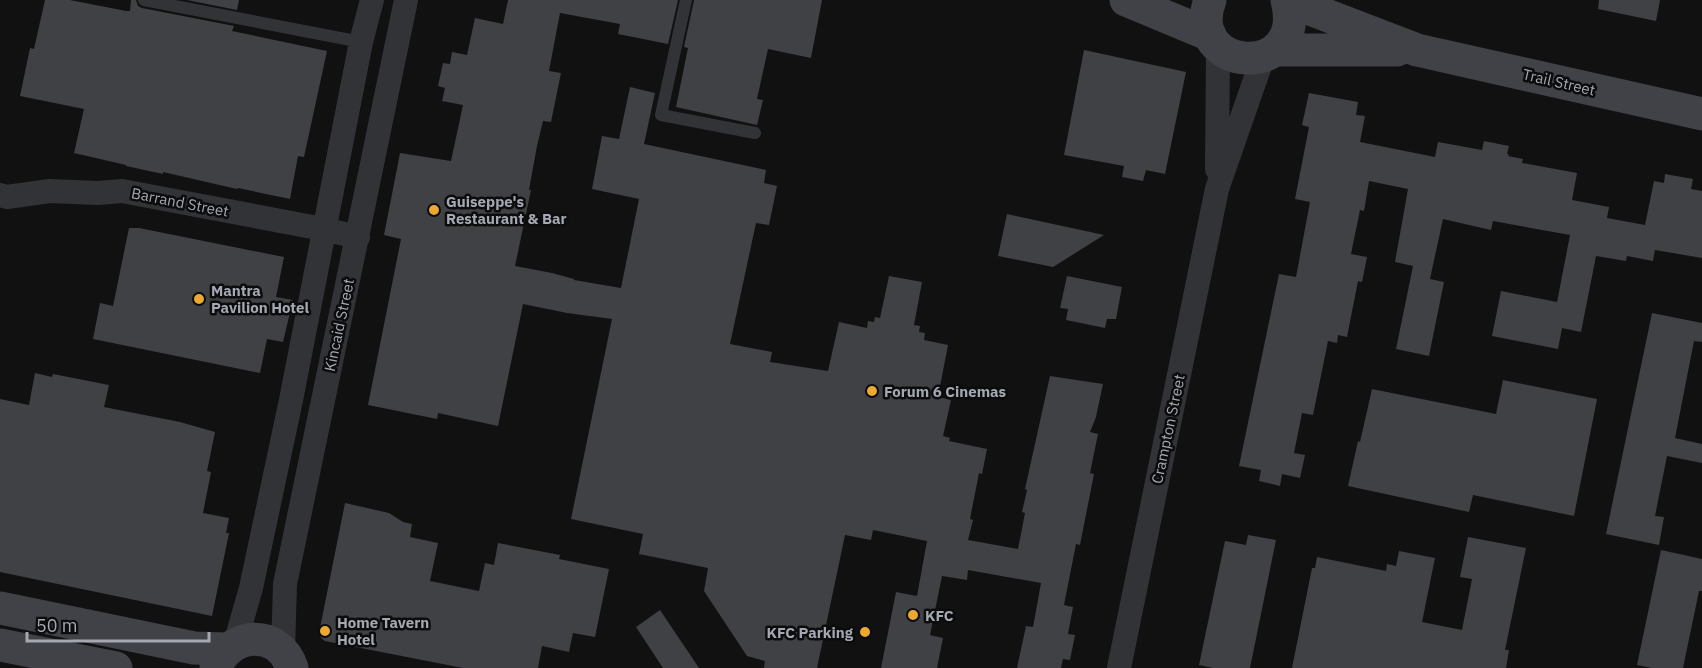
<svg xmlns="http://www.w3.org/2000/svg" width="1702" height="668" font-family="'IBM Plex Sans',sans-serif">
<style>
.building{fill:#404145}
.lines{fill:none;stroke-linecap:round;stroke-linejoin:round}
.lane{stroke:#323337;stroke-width:12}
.street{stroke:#323337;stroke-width:24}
.secondary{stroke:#404247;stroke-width:33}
.poi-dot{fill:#eba931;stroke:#0c0c0d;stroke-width:2}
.labels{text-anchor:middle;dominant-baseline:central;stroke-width:5;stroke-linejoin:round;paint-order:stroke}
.street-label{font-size:15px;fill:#a3a8b3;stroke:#0c0c0d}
.poi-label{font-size:15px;font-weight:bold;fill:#a3a8b3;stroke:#0c0c0d;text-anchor:start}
</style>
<rect width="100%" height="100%" fill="#111112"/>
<path class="building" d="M45 0H70L126 11H130L131 0H136L138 6 142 8 234 26 232 31 327 51 304 157 298 156 290 199 238 188 237 189 163 172V174L126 166V165L74 153 84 109 20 96 30 48 34 49Z
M187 0H239L237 10Z
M508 0H678L668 44 618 34 620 24 560 13 549 71 561 73 551 122 543 121 537 146 529 190H531L515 266 552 273 574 279V280L621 288 639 199 592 189 602 136 619 139 630 87 655 93 644 144 766 170 764 183 777 186 769 225 756 223 730 344 772 352 770 362 828 371 839 322 867 328 868 321 874 322 875 317 880 318 889 276 922 282 914 325 920 326 919 332 925 333 924 340 948 345 938 397 951 400 943 436 950 438 949 441 987 449 982 474 979 473 970 519 973 520 968 540 1018 549 1025 513 1022 512 1027 490 1025 489 1050 376 1103 384 1096 417 1090 432 1098 434 1090 473 1094 474 1080 545 1076 544 1064 605 1073 607 1068 634 1075 635 1070 660 1063 659 1061 668H1017L1026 626 1033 627 1041 583 968 570 967 580 942 576 930 635 943 638 937 668H881L896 592 917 596 927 541 873 530 871 540 845 535 817 668H764L765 661 747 656 704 591 708 568 639 554 643 534 571 519 612 319 567 313 523 304 498 426 438 413 437 419 368 405 401 239 384 235 400 153 451 161 463 105 442 101 445 88 438 86 443 63 450 64 452 52 467 55 475 18 503 24Z
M694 0H822L811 58 768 49 757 99 763 100 757 125 676 107 688 48 684 47Z
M1599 0H1660L1656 21 1598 9Z
M1084 50 1186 72 1165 174 1146 170 1143 181 1122 177 1124 166 1064 155Z
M1309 93 1358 102 1356 115 1365 116 1360 142 1435 157 1438 142 1482 150 1484 141 1509 146 1507 154H1509L1508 156 1523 159 1522 163 1577 173 1572 200 1609 207 1607 218 1645 225 1654 181 1664 183 1665 174 1693 179 1691 189 1702 191V258L1655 250 1653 261 1627 256 1626 261 1596 256 1581 332 1562 328 1558 349 1492 336 1501 291 1557 302 1570 235 1493 221 1491 230 1443 219 1430 279 1444 282 1429 356 1396 349 1413 266 1395 262 1408 189 1369 181 1364 211 1360 210 1351 254 1367 257 1362 282 1358 281 1347 337 1338 335 1337 343 1328 341 1313 415 1302 413 1294 453 1305 455 1300 478 1282 474 1280 486 1259 481 1261 470 1239 466 1279 274 1296 277 1310 202 1295 199 1309 127 1302 125Z
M1007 214 1104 235 1053 267 998 256Z
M129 228H139L284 257 276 297 293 300 283 342 267 339 260 373 93 339 100 303 113 306Z
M1067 276 1122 287 1116 319H1107L1105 328 1066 320 1068 309 1060 308Z
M1652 313 1702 323V342L1694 341 1675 438 1702 444V463L1667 456 1655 516 1664 517 1659 545 1606 534Z
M35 373 52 377 53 374 109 385 104 407 180 422 215 432 207 471 211 472 203 513 229 518 226 533H229L212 616 0 572V399L29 405Z
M1503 380 1597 399 1574 516 1473 495 1469 512 1348 486 1358 441 1360 442 1372 389 1496 414Z
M345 503 389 513 403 522 412 524 410 537 438 543 430 581 479 591 485 563 494 565 498 543 560 555 559 559 609 569 595 637 573 633 569 652 542 646 538 668H463L325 641 321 638 319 633Z
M1248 535 1276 540 1250 668H1213L1199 665 1225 541 1246 545Z
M1468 537 1526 548 1505 650H1509L1506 668H1292L1312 568H1315L1317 557 1386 571 1387 564 1396 566 1399 551 1435 558 1422 622 1462 630 1472 579 1460 577Z
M1661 550 1702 559V591H1699L1683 668H1652L1637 665Z
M660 610 699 668H663L636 627Z"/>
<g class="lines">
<path class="lane" d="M144 0 361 42
M686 0 661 115 755 133"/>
<path class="street" d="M1217 169 1218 47
M0 195 7 197 50 191 98 193 122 191 323 229 358 237
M235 644 251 588 291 400 361 42 372 0
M283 652 285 584 406 0
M1119 668 1217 189 1263 57"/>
<path class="secondary" d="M1126 0 1210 35
M1210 0C1183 72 1308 83 1287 0
M1287 0 1417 50 1702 114
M1275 50H1397
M0 608 194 648 227 649
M0 645 116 668
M216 666C232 631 279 629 292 668"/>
</g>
<g class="poi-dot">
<circle cx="434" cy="210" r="6"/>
<circle cx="199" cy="299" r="6"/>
<circle cx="872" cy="391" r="6"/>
<circle cx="913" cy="615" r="6"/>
<circle cx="325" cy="631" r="6"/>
<circle cx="865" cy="632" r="6"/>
</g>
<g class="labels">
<g class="street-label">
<text transform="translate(1559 82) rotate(13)">Trail Street</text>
<text transform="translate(180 202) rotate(11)">Barrand Street</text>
<text transform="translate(339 325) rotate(-78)">Kincaid Street</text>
<text transform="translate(1168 429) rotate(-78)">Crampton Street</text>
</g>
<g class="poi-label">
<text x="446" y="201">Guiseppe's<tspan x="446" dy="17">Restaurant &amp; Bar</tspan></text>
<text x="211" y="290">Mantra<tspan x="211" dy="17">Pavilion Hotel</tspan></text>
<text x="884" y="391">Forum 6 Cinemas</text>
<text x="925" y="615">KFC</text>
<text x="337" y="622">Home Tavern<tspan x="337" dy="17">Hotel</tspan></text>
<text x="853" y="632" text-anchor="end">KFC Parking</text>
</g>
</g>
<path d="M27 632v9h182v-9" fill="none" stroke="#a3a8b3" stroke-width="3"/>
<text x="36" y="632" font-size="18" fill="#a3a8b3" stroke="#0c0c0d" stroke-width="4.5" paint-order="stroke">50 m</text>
</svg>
